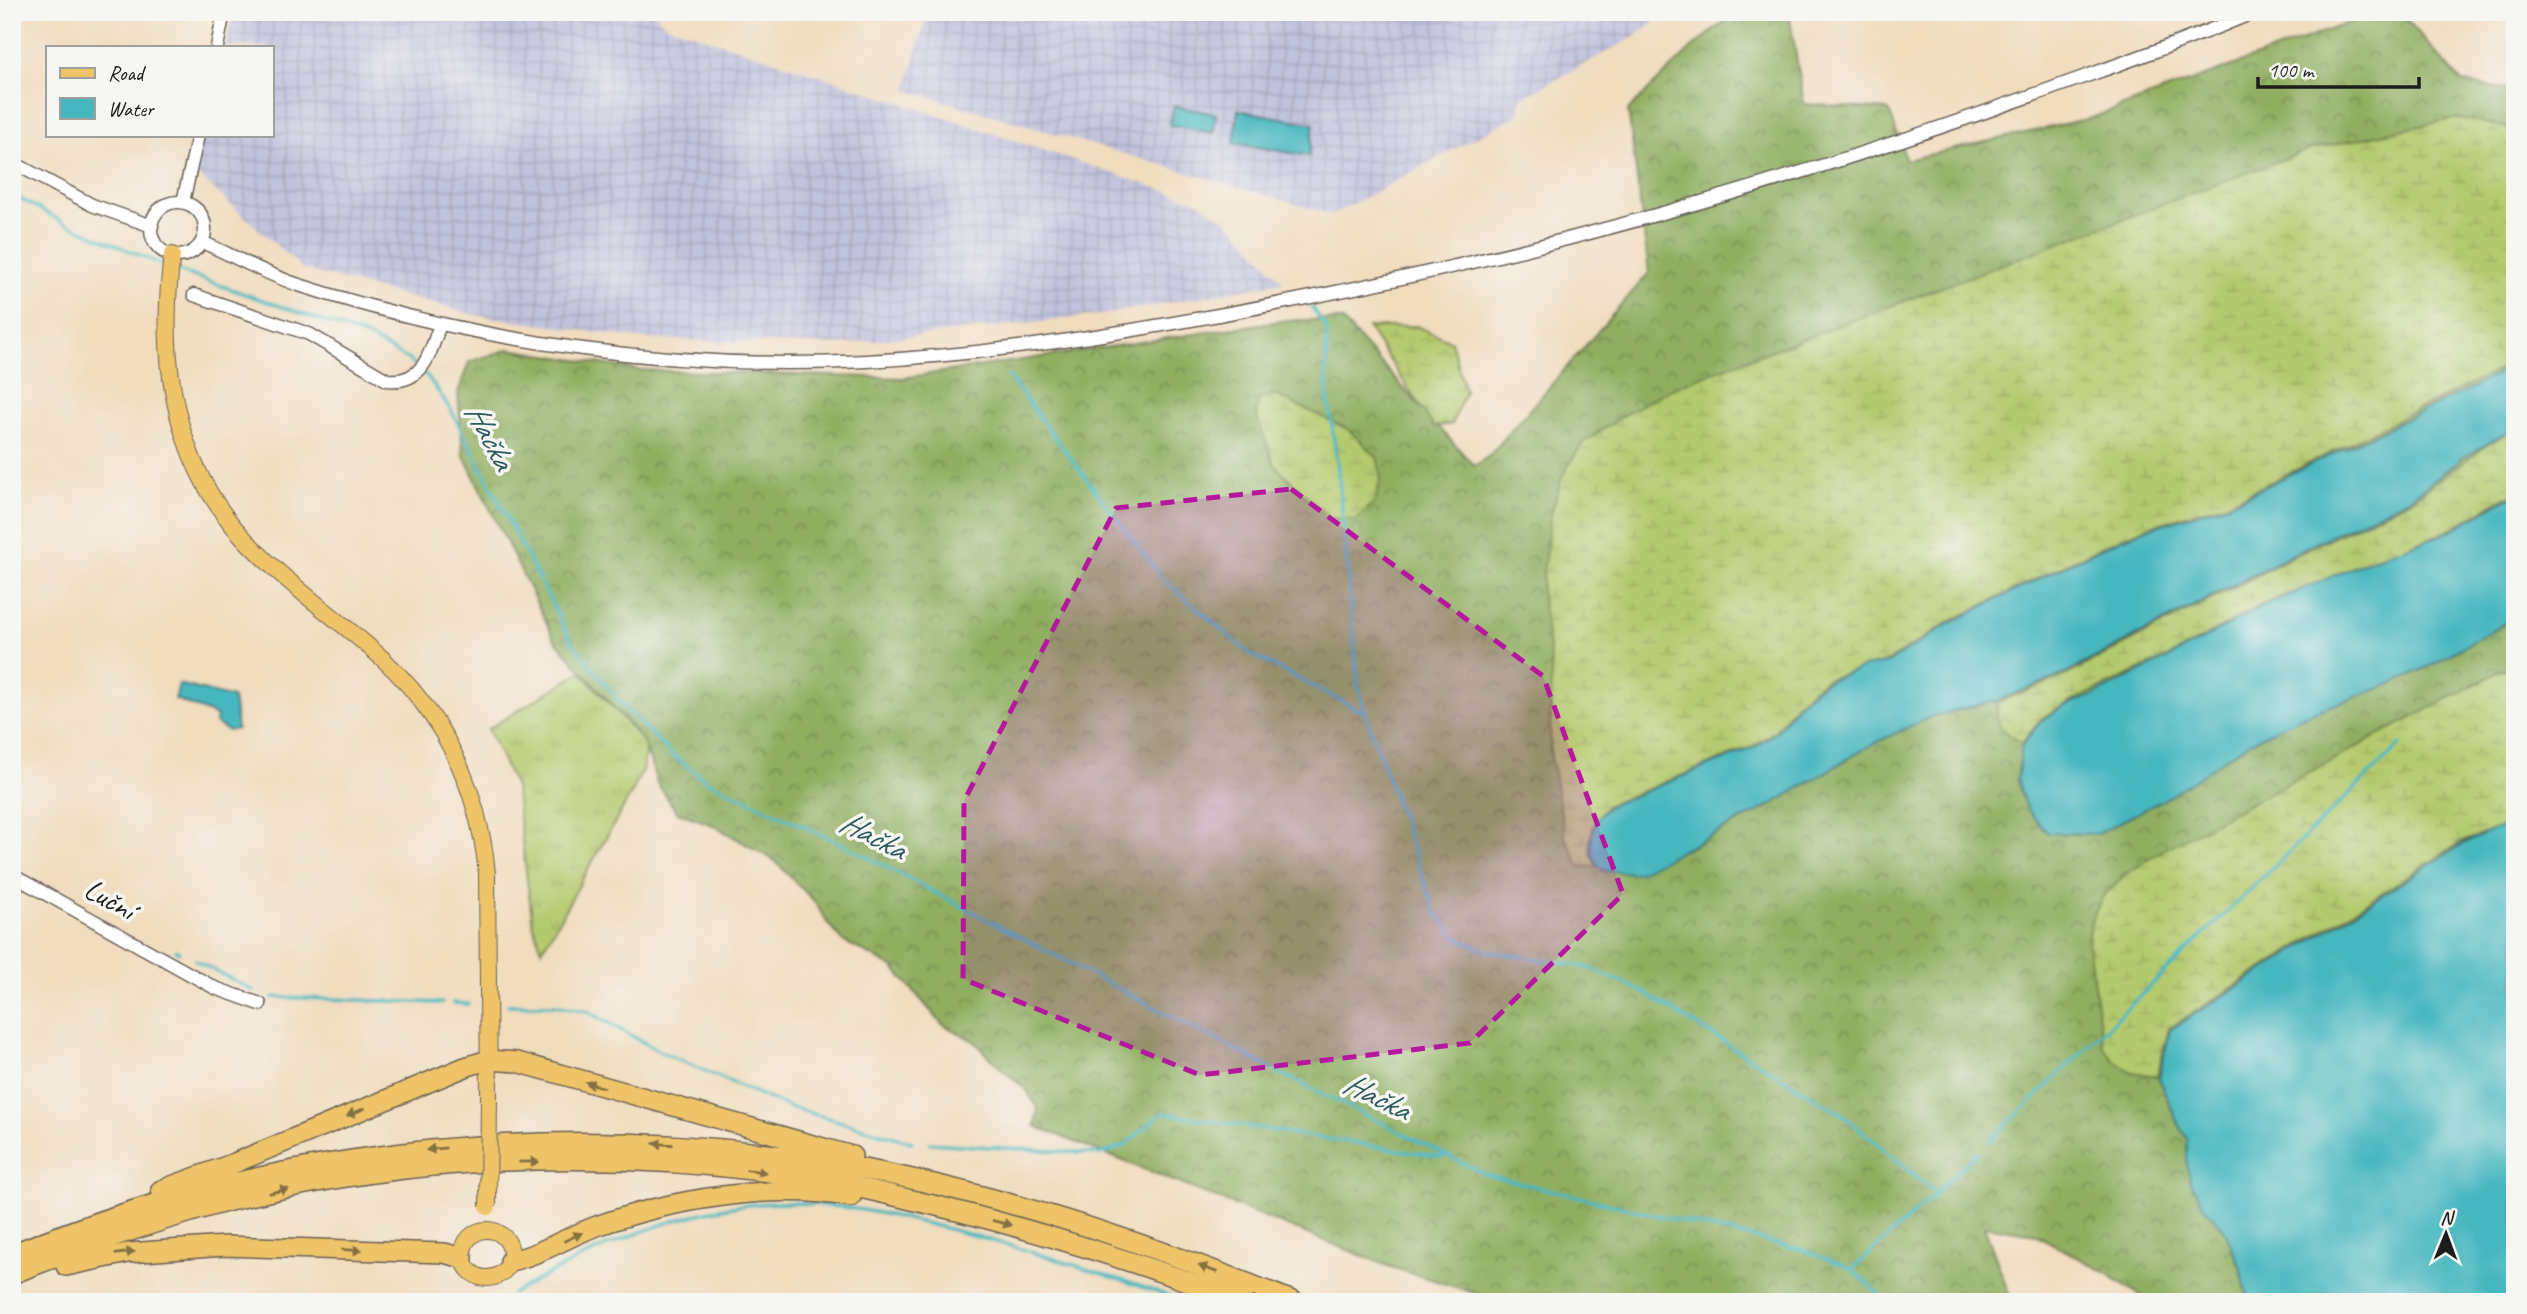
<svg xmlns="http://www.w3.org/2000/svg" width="2527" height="1314" font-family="Caveat,sans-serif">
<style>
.industrial{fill:url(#industrial-grid)}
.grass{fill:url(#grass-tufts);stroke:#687345;stroke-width:2}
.forest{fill:url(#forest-crowns);stroke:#56653e;stroke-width:2}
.wetland{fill:url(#wetland-marsh);stroke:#687345;stroke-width:2}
.water{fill:#47b7bf;stroke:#326a6e;stroke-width:2}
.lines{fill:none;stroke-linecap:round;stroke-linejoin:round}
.stream{stroke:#47b7bf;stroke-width:3.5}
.minor-casing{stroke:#675f55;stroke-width:15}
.major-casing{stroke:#675f55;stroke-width:18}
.highway-casing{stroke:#675f55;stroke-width:22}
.minor{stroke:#fff;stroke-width:12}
.major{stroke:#efc469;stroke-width:16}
.highway{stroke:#efc469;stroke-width:19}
.major-bridge-casing{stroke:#675f55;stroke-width:18;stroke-linecap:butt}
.major-bridge{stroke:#efc469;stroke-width:16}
.oneway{fill:#867042}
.marked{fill:#b5179e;fill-opacity:0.2;stroke:#b5179e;stroke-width:5;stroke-dasharray:14 9;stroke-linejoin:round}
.labels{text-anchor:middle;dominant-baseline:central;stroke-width:7;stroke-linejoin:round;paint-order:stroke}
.street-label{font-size:30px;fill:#1c1c1c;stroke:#f6f6f2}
.water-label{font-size:32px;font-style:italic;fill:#2d5a5d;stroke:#f6f6f2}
</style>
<defs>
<pattern id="industrial-grid" width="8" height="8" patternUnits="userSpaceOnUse" patternTransform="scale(1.75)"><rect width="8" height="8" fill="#c1c2dd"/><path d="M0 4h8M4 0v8" fill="none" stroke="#a5a6bd"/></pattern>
<pattern id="grass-tufts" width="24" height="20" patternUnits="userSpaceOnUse" patternTransform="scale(1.75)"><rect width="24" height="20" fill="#b5ca6e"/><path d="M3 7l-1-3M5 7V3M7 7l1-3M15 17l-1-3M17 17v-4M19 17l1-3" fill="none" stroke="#9bad5f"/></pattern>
<pattern id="forest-crowns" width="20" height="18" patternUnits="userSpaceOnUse" patternTransform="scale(1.75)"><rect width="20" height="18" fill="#90ae61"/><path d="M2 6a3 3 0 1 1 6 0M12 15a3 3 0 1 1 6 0" fill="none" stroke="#758d4f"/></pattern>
<pattern id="wetland-marsh" width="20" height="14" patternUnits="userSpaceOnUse" patternTransform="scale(1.75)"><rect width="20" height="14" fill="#b5ca6e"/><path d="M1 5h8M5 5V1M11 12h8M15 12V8" fill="none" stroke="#9bad5f"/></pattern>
</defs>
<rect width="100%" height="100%" fill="#f6f6f2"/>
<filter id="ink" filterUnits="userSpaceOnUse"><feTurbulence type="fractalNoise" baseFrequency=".0143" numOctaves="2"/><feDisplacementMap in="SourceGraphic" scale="14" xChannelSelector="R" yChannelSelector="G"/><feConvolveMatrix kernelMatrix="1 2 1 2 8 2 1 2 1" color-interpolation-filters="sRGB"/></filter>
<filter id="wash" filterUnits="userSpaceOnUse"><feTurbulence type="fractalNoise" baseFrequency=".00686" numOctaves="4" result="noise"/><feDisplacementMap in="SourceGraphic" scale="28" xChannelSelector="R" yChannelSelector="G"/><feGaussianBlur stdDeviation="1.57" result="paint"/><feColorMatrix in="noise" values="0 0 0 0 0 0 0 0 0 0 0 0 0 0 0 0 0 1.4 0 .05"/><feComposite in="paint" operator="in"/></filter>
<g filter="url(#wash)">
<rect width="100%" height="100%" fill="#f1dcbe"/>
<path class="industrial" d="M234 12H654L664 24 1199 202 1231 224 1283 282 1107 314 837 345 644 339 475 315 303 269 191 169 201 135H271V47H225Z
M928 12H1653L1652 25 1627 41 1520 99 1519 114 1333 215 906 90Z"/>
<path class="grass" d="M581 672 644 742C648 761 640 777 631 794L542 950 533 925 515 787 488 729Z"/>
<path class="forest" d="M1736 12H1789L1804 104 1889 110 1906 160 2091 118 2378 12H2400L2462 82 2515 91V364L2476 386 2228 504 2147 529 2101 548 1948 624 1888 663 1867 666 1798 704 1776 732 1755 747 1609 806 1594 859 1605 871 1687 849 1769 806 1873 744 1932 716 1996 701 2062 675 2302 549 2409 499 2462 458 2515 428V496L2506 499 2446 533 2372 559 2263 606 2174 655 2092 696 2064 706 2043 719 2017 779 2024 803 2034 818 2048 833 2097 834 2165 799 2250 742 2305 715 2386 686 2428 667 2515 618V824L2495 829 2461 845 2170 1030 2159 1078 2176 1119 2187 1139V1168L2205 1208 2223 1227 2240 1266 2249 1302H2150L2103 1271 2035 1234 1984 1226 2012 1302H1504L1388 1266 1035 1126 1038 1109 1026 1089 1005 1072 974 1041 942 1024 893 967 843 941 828 924 815 902 775 861 713 825 677 812 657 783 644 742 555 640 463 454 458 393 469 362 509 349 639 370 903 378 1287 320H1342L1474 466 1489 456 1649 273 1628 110 1693 47Z"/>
<path class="wetland" d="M2458 118 2505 127 2515 136V362L2228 503 2147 527 2101 547 1947 623 1888 661 1824 680 1797 703 1775 731 1754 746 1608 805C1592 822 1583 845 1597 867H1580L1565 837 1550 751 1551 664 1541 590 1550 518 1562 476 1582 444 1633 409 1679 385 2311 149Z
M1416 326 1451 341 1465 392 1452 424 1434 427 1368 328Z
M1275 395 1348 429 1377 457 1381 475 1376 500 1356 520 1329 518 1274 464 1256 414 1259 399Z
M2515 429V495L2505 497 2445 532 2262 605 2174 654 2064 705 2042 718 2022 743C2003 731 1993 726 1998 702L2063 677 2303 551 2410 501 2491 442Z
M2515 663V822L2460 843 2169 1028 2157 1076 2132 1072 2114 1061 2103 1045 2088 945 2091 921 2102 898 2123 876 2161 851Z"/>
<path class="water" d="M1174 106 1216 114 1214 133 1170 125Z
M1238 110 1314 124 1309 156 1234 143Z
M2515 364V428L2462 458 2409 499 2302 549 2062 675 1996 701 1932 716 1873 744 1769 806 1642 871 1635 873 1605 871C1588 861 1589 835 1597 819 1600 814 1605 810 1609 806L1755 747 1776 732 1798 704 1825 682 1867 666 1888 663 1948 624 2101 548 2147 529 2228 504 2476 386Z
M2515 496V617L2428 667 2386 686 2305 715 2250 742 2165 799 2097 834 2048 833 2034 818 2024 803 2017 779 2022 745 2043 719 2064 706 2092 696 2174 655 2263 606 2372 559 2446 533 2506 499Z
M179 684 233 698 237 729 228 731 215 723 217 716 175 699Z
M2515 824V1299L2509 1302H2249L2240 1266 2223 1227 2205 1208 2192 1185 2187 1168V1139L2176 1119 2159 1078 2170 1030 2461 845 2495 829Z"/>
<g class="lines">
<path class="stream" d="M12 194 63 222 165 266
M176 270 366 336 409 360 428 377 451 410 572 642 618 700 671 754 707 781 852 849 1280 1073 1487 1175 1807 1251 1853 1270 1887 1302
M1312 307 1327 329 1326 382 1338 469 1358 683 1365 713
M1008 376 1163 579 1250 654 1365 713 1435 912 1457 938 1486 951 1587 967 1639 990 1842 1114 1936 1193 1853 1269
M176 950 179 952
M195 960 254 991
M273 997 442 1003
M453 1003 468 1004
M508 1005H555L587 1011 661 1052 786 1106 912 1142
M1990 1141 2401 744
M930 1143 1101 1154 1124 1146 1162 1113 1443 1157
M1936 1193 1978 1152
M512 1294C582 1255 658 1218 738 1206 815 1195 895 1215 968 1234 1042 1254 1114 1277 1186 1302"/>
</g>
</g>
<g filter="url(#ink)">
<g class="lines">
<defs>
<path id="minor" d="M217 47 224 12
M12 162 92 205 152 226
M183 202 198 135
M151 229a27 27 0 1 1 54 0a27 27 0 1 1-54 0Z
M202 242C234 256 265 274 299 285 477 343 679 371 866 361 983 355 1098 337 1213 316 1332 294 1450 269 1567 239 1736 195 1901 143 2064 84 2128 61 2192 39 2254 12
M194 295 309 334 387 380C424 384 430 353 440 324
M12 875 215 988 260 1004"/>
<path id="major" d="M172 255C160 350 169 448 233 526 272 572 321 606 367 645 438 704 478 781 487 873L489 1094
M463 1254a24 24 0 1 1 48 0a24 24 0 1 1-48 0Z"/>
<path id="highway" d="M161 1190 232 1164 465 1067 488 1060 517 1062 852 1156
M12 1254C261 1152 534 1120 799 1158 963 1182 1141 1240 1295 1302
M510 1261C540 1255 565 1238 594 1227 668 1200 773 1182 851 1197
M66 1266 128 1253 225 1246 444 1253 463 1258
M12 1274C77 1248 144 1225 211 1206 398 1155 601 1148 792 1175 834 1181 875 1191 916 1201 1028 1227 1137 1262 1245 1302"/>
</defs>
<use href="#minor" class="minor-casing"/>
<use href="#major" class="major-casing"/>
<use href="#highway" class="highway-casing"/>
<use href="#minor" class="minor"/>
<use href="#major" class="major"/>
<use href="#highway" class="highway"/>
<defs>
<path id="major-bridge" d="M488 1207 489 1094"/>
</defs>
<use href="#major-bridge" class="major-bridge-casing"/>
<use href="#major-bridge" class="major-bridge"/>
</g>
<defs><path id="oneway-solid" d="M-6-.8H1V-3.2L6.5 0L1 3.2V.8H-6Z" transform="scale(1.75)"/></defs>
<g class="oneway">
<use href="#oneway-solid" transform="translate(595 1085) rotate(-164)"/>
<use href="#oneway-solid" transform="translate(356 1112) rotate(157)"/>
<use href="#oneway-solid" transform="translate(663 1144) rotate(-176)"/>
<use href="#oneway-solid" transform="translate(436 1149) rotate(174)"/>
<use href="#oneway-solid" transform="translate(529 1162) rotate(-1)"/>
<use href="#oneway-solid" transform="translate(756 1171) rotate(7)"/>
<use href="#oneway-solid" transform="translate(279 1191) rotate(-13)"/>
<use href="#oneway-solid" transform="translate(1002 1223) rotate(15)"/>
<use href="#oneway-solid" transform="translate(573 1237) rotate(-25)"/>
<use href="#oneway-solid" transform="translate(352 1250) rotate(2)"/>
<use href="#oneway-solid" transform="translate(125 1253) rotate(-8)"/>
<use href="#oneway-solid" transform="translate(1208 1269) rotate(-160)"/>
</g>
</g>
<path class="marked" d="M1291 489 1543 676 1623 894 1470 1043 1200 1075 963 979 964 801 1116 508Z"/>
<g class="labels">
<g class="street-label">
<text transform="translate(110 899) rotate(29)">Luční</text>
</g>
<g class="water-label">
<text transform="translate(490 436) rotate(62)">Hačka</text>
<text transform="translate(873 835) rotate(27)">Hačka</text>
<text transform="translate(1377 1096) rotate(26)">Hačka</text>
</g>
</g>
<rect width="2527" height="1314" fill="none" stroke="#f6f6f2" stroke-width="42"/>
<rect x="46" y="46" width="228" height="91" fill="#f6f6f2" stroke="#9f9f9c" stroke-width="2"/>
<rect x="60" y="68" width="35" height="10" fill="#efc469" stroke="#9f9f9c" stroke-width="2"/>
<text x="108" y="80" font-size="21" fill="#1c1c1c">Road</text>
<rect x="60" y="98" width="35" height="21" fill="#47b7bf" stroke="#9f9f9c" stroke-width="2"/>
<text x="108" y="116" font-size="21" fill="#1c1c1c">Water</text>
<g transform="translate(2446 1234) rotate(1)" stroke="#f6f6f2" stroke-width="5" paint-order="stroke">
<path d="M0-5L12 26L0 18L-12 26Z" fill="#1c1c1c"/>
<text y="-10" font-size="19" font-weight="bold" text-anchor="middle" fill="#1c1c1c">N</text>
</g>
<path d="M2258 77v10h161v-10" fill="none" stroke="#1c1c1c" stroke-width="3.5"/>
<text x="2268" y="77" font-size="21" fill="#1c1c1c" stroke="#f6f6f2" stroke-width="5" paint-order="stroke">100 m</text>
</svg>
